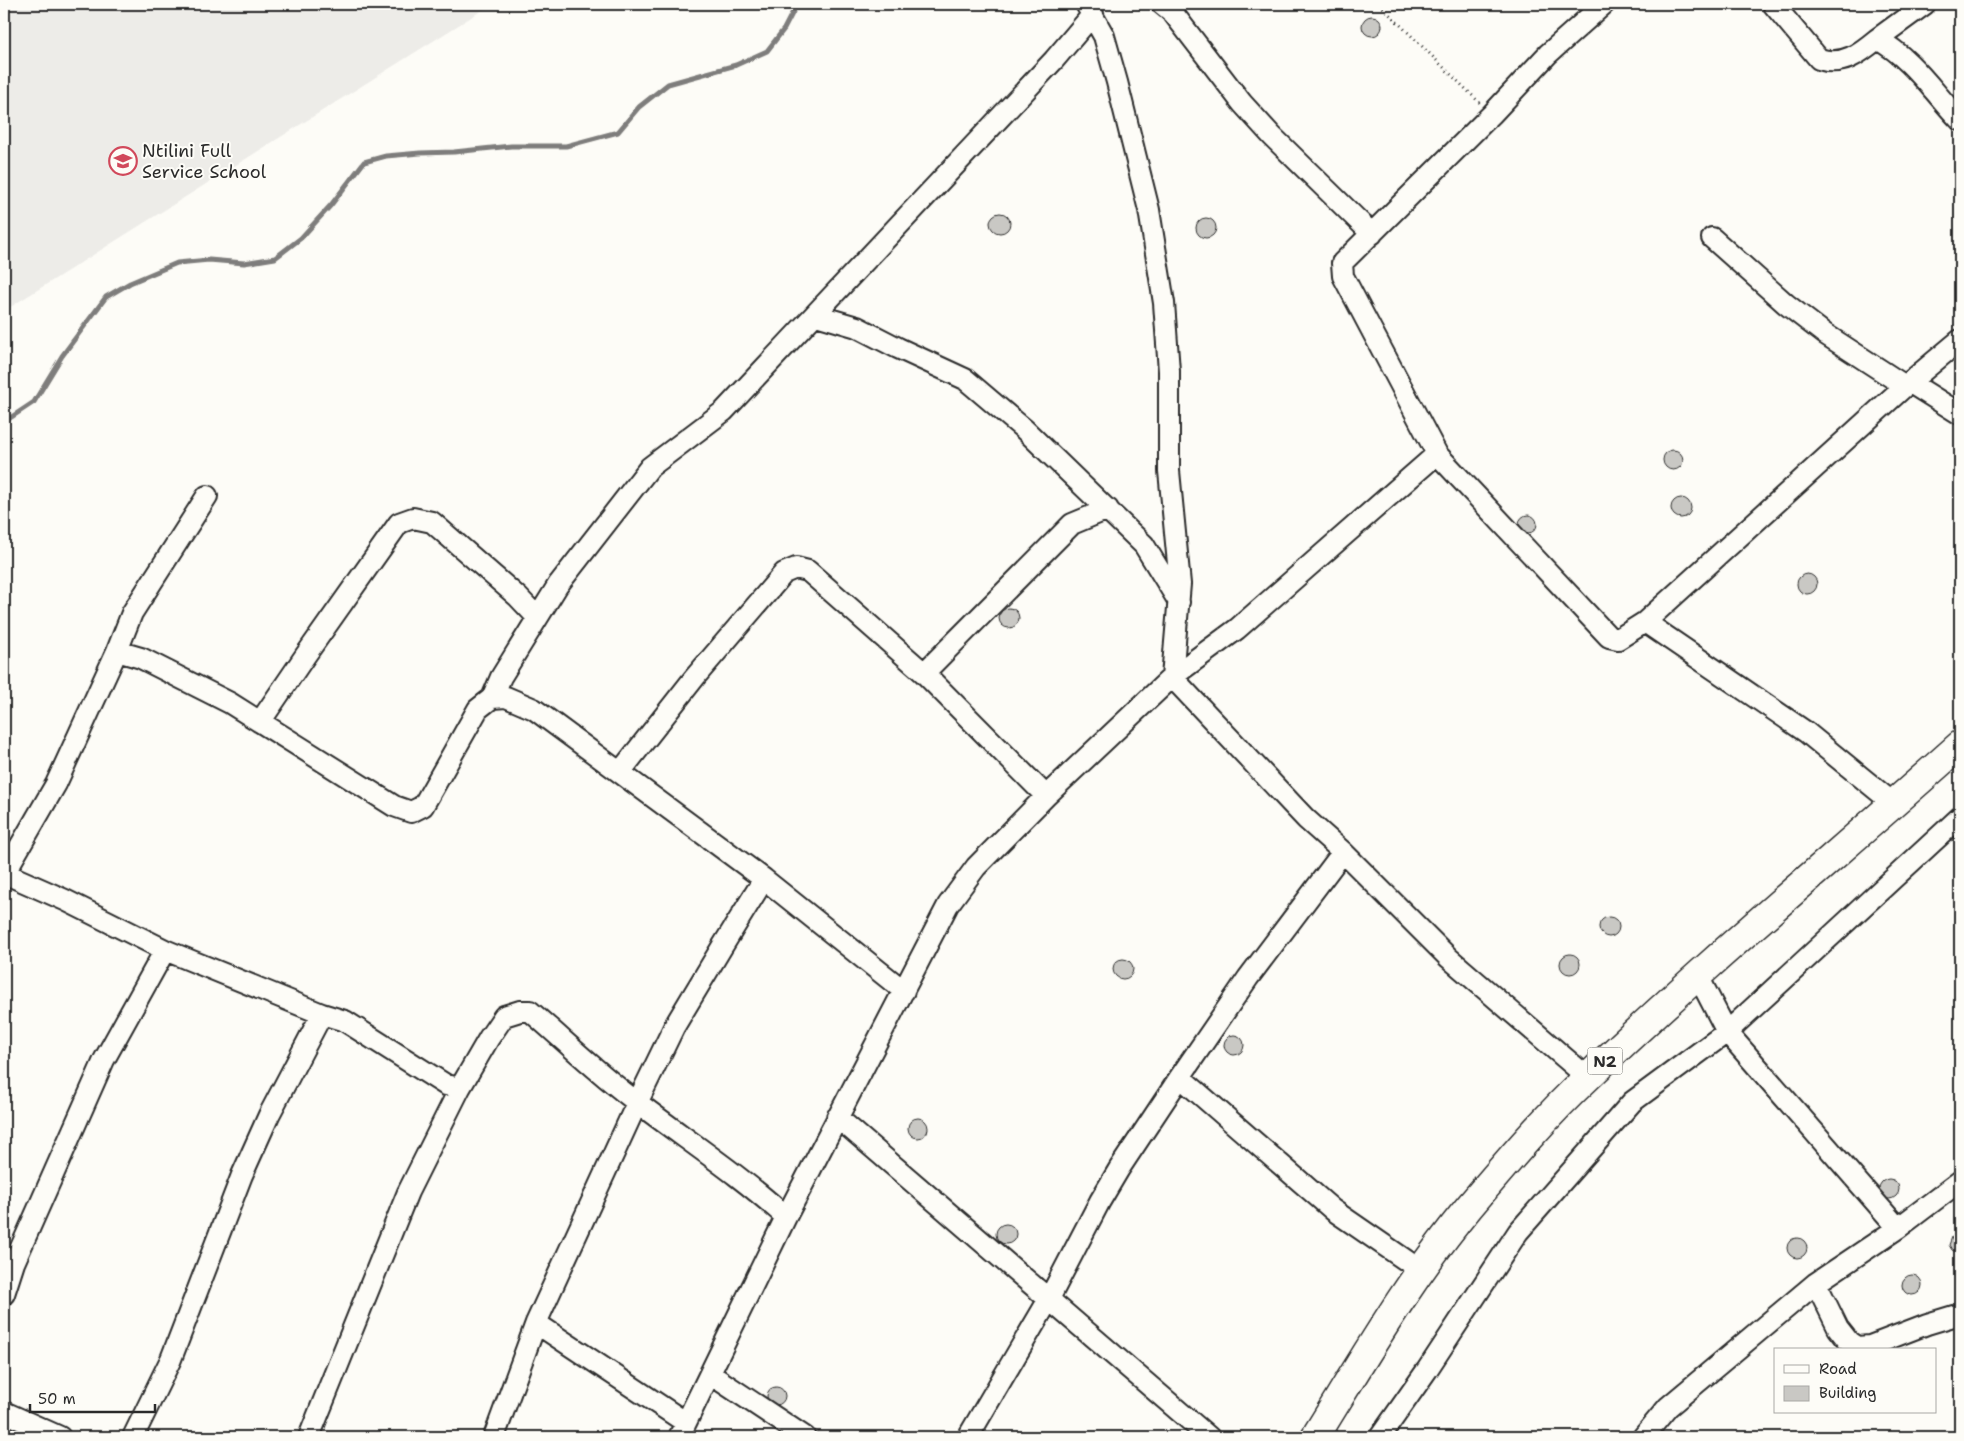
<svg xmlns="http://www.w3.org/2000/svg" width="1964" height="1441" font-family="'Shantell Sans',sans-serif">
<style>
.built{fill:#edece8}
.lines{fill:none;stroke-linecap:round;stroke-linejoin:round}
.stream{stroke:#7e7d7b;stroke-width:5}
.building{fill:#c9c8c4;stroke:#2b2b2b}
.minor-casing{stroke:#2b2b2b;stroke-width:24}
.highway-casing{stroke:#2b2b2b;stroke-width:31}
.path{stroke:#2b2b2b;stroke-width:3;stroke-dasharray:1 4;stroke-linecap:butt}
.minor{stroke:#fdfcf7;stroke-width:20}
.highway{stroke:#fdfcf7;stroke-width:28}
.labels{text-anchor:middle;dominant-baseline:central;stroke-width:4;stroke-linejoin:round;paint-order:stroke}
.shield{fill:#fdfcf7;stroke:#6a6a68;stroke-width:1}
.shield-label{font-size:16px;font-weight:bold;fill:#2b2b2b}
.poi-label{font-size:18px;fill:#2b2b2b;stroke:#fdfcf7;text-anchor:start}
</style>
<rect width="100%" height="100%" fill="#fdfcf7"/>
<filter id="ink" filterUnits="userSpaceOnUse"><feTurbulence type="fractalNoise" baseFrequency=".02" numOctaves="2"/><feDisplacementMap in="SourceGraphic" scale="10" xChannelSelector="R" yChannelSelector="G"/><feConvolveMatrix kernelMatrix="1 2 1 2 8 2 1 2 1" color-interpolation-filters="sRGB"/></filter>
<g filter="url(#ink)">
<path class="built" d="M15 4H492L4 311V12Z"/>
<g class="lines">
<path class="stream" d="M4 422 34 402 62 356 106 297 130 283 177 263 209 260 244 263 275 258 301 238 331 205 364 162 386 156 420 153 454 152 511 146H566L618 132 639 107 668 84 736 65 767 51 784 29 797 4"/>
</g>
<path class="building" d="M1362 26a10 10 0 1 1 20 0a10 10 0 1 1-20 0Z
M990 223a10 10 0 1 1 20 0a10 10 0 1 1-20 0Z
M1196 228a10 10 0 1 1 20 0a10 10 0 1 1-20 0Z
M1663 460a10 10 0 1 1 20 0a10 10 0 1 1-20 0Z
M1671 508a10 10 0 1 1 20 0a10 10 0 1 1-20 0Z
M1519 524a9 9 0 1 1 18 0a9 9 0 1 1-18 0Z
M1797 584a10 10 0 1 1 20 0a10 10 0 1 1-20 0Z
M999 618a10 10 0 1 1 20 0a10 10 0 1 1-20 0Z
M1599 927a10 10 0 1 1 20 0a10 10 0 1 1-20 0Z
M1560 964a10 10 0 1 1 20 0a10 10 0 1 1-20 0Z
M1113 969a10 10 0 1 1 20 0a10 10 0 1 1-20 0Z
M1224 1045a10 10 0 1 1 20 0a10 10 0 1 1-20 0Z
M908 1128a10 10 0 1 1 20 0a10 10 0 1 1-20 0Z
M1879 1189a10 10 0 1 1 20 0a10 10 0 1 1-20 0Z
M996 1234a10 10 0 1 1 20 0a10 10 0 1 1-20 0Z
M1958 1234H1960V1253H1958L1952 1250 1949 1245 1952 1237Z
M1787 1248a10 10 0 1 1 20 0a10 10 0 1 1-20 0Z
M1902 1285a10 10 0 1 1 20 0a10 10 0 1 1-20 0Z
M767 1396a9 9 0 1 1 18 0a9 9 0 1 1-18 0Z"/>
<g class="lines">
<defs>
<path id="minor" d="M1086 4 1104 36 1117 82 1149 210 1164 303 1169 371V471L1180 584 1172 677 1306 819 1343 852 1449 958 1587 1077
M1162 4 1173 13 1242 103 1272 136 1372 234
M1773 4 1819 59C1843 67 1860 53 1877 39 1913 59 1932 91 1960 120
M1877 39 1925 4
M1712 238 1786 304 1825 334 1905 386
M816 315 857 327 898 348 965 379 1024 429 1144 545 1179 602
M1909 382 1960 414
M1437 454 1343 276 1342 263 1492 114 1548 54 1604 4
M117 651 141 658 230 703 394 806 411 812 423 806 478 709 492 698 506 697 534 709 764 879 904 991
M924 673 1072 524 1108 509
M492 698 501 677 558 585 650 467 724 411 1054 60 1093 14
M260 722 305 656 399 523 413 518 432 522 518 597 537 617
M621 771 695 677 784 573 796 568 808 571 924 673 1046 796
M1894 804 1806 732 1645 622 1905 386 1960 340
M4 873 65 900 165 950 322 1014 345 1021 446 1085 460 1088 489 1038 504 1016 520 1011H530C566 1042 600 1075 638 1103 688 1141 740 1175 786 1217
M4 874 56 784 117 651 132 613 207 496
M1698 976 1727 1032 1898 1228
M1180 1077 1333 1210 1420 1270
M837 1117 1209 1437
M1816 1283 1838 1328 1849 1342 1857 1347 1870 1346 1927 1324 1960 1314
M4 1294 14 1263 104 1060 165 950
M536 1323 685 1422
M710 1374 805 1437
M4 1412 60 1437
M133 1437 171 1359 242 1175 269 1115 322 1014
M309 1437 408 1192 460 1088
M494 1437 536 1323 637 1103 674 1027 722 947 764 879
M679 1437 786 1217 948 905 976 867 1046 796 1172 677 1237 629 1437 454 1609 637 1618 639 1645 622
M968 1437 1049 1299 1100 1201 1119 1169 1180 1077 1248 978 1343 852
M1380 1437 1427 1370 1518 1232 1632 1102 1727 1032 1960 817
M1643 1437 1668 1407 1816 1283 1898 1228 1960 1181"/>
<path id="highway" d="M1315 1437C1364 1358 1410 1278 1469 1207 1507 1162 1546 1116 1589 1076 1709 961 1837 855 1960 745"/>
</defs>
<use href="#minor" class="minor-casing"/>
<use href="#highway" class="highway-casing"/>
<path class="path" d="M1379 4 1480 103"/>
<use href="#minor" class="minor"/>
<use href="#highway" class="highway"/>
</g>
</g>
<defs>
<symbol id="school-ring" viewBox="-11 -11 22 22"><circle r="9.5" fill="#fdfcf7" stroke="#d1495b" stroke-width="1.5"/><path d="M0-5L7-2L0 1L-7-2ZM-4 1L0 2.5L4 1V4Q0 6-4 4Z" fill="#d1495b"/></symbol>
</defs>
<g fill-rule="evenodd">
<use href="#school-ring" x="107" y="145" width="32" height="32"/>
</g>
<g class="labels">
<rect class="shield" x="1587.5" y="1047.5" width="35" height="27" rx="4"/>
<g class="shield-label">
<text x="1605" y="1061">N2</text>
</g>
<g class="poi-label">
<text x="142" y="151">Ntilini Full<tspan x="142" dy="21">Service School</tspan></text>
</g>
</g>
<rect width="1964" height="1441" fill="none" stroke="#fdfcf7" stroke-width="20"/>
<rect x="10" y="10" width="1944" height="1421" fill="none" stroke="#2b2b2b" stroke-width="2" filter="url(#ink)"/>
<rect x="1774" y="1348" width="162" height="65" fill="#fdfcf7" stroke="#a9a8a5"/>
<rect x="1784" y="1365" width="25" height="8" fill="#fdfcf7" stroke="#a9a8a5"/>
<text x="1819" y="1374" font-size="15" fill="#2b2b2b">Road</text>
<rect x="1784" y="1386" width="25" height="15" fill="#c9c8c4" stroke="#a9a8a5"/>
<text x="1819" y="1398" font-size="15" fill="#2b2b2b">Building</text>
<path d="M30 1404v8h125v-8" fill="none" stroke="#2b2b2b" stroke-width="2.5"/>
<text x="38" y="1404" font-size="15" fill="#2b2b2b" stroke="#fdfcf7" stroke-width="4" paint-order="stroke">50 m</text>
</svg>
